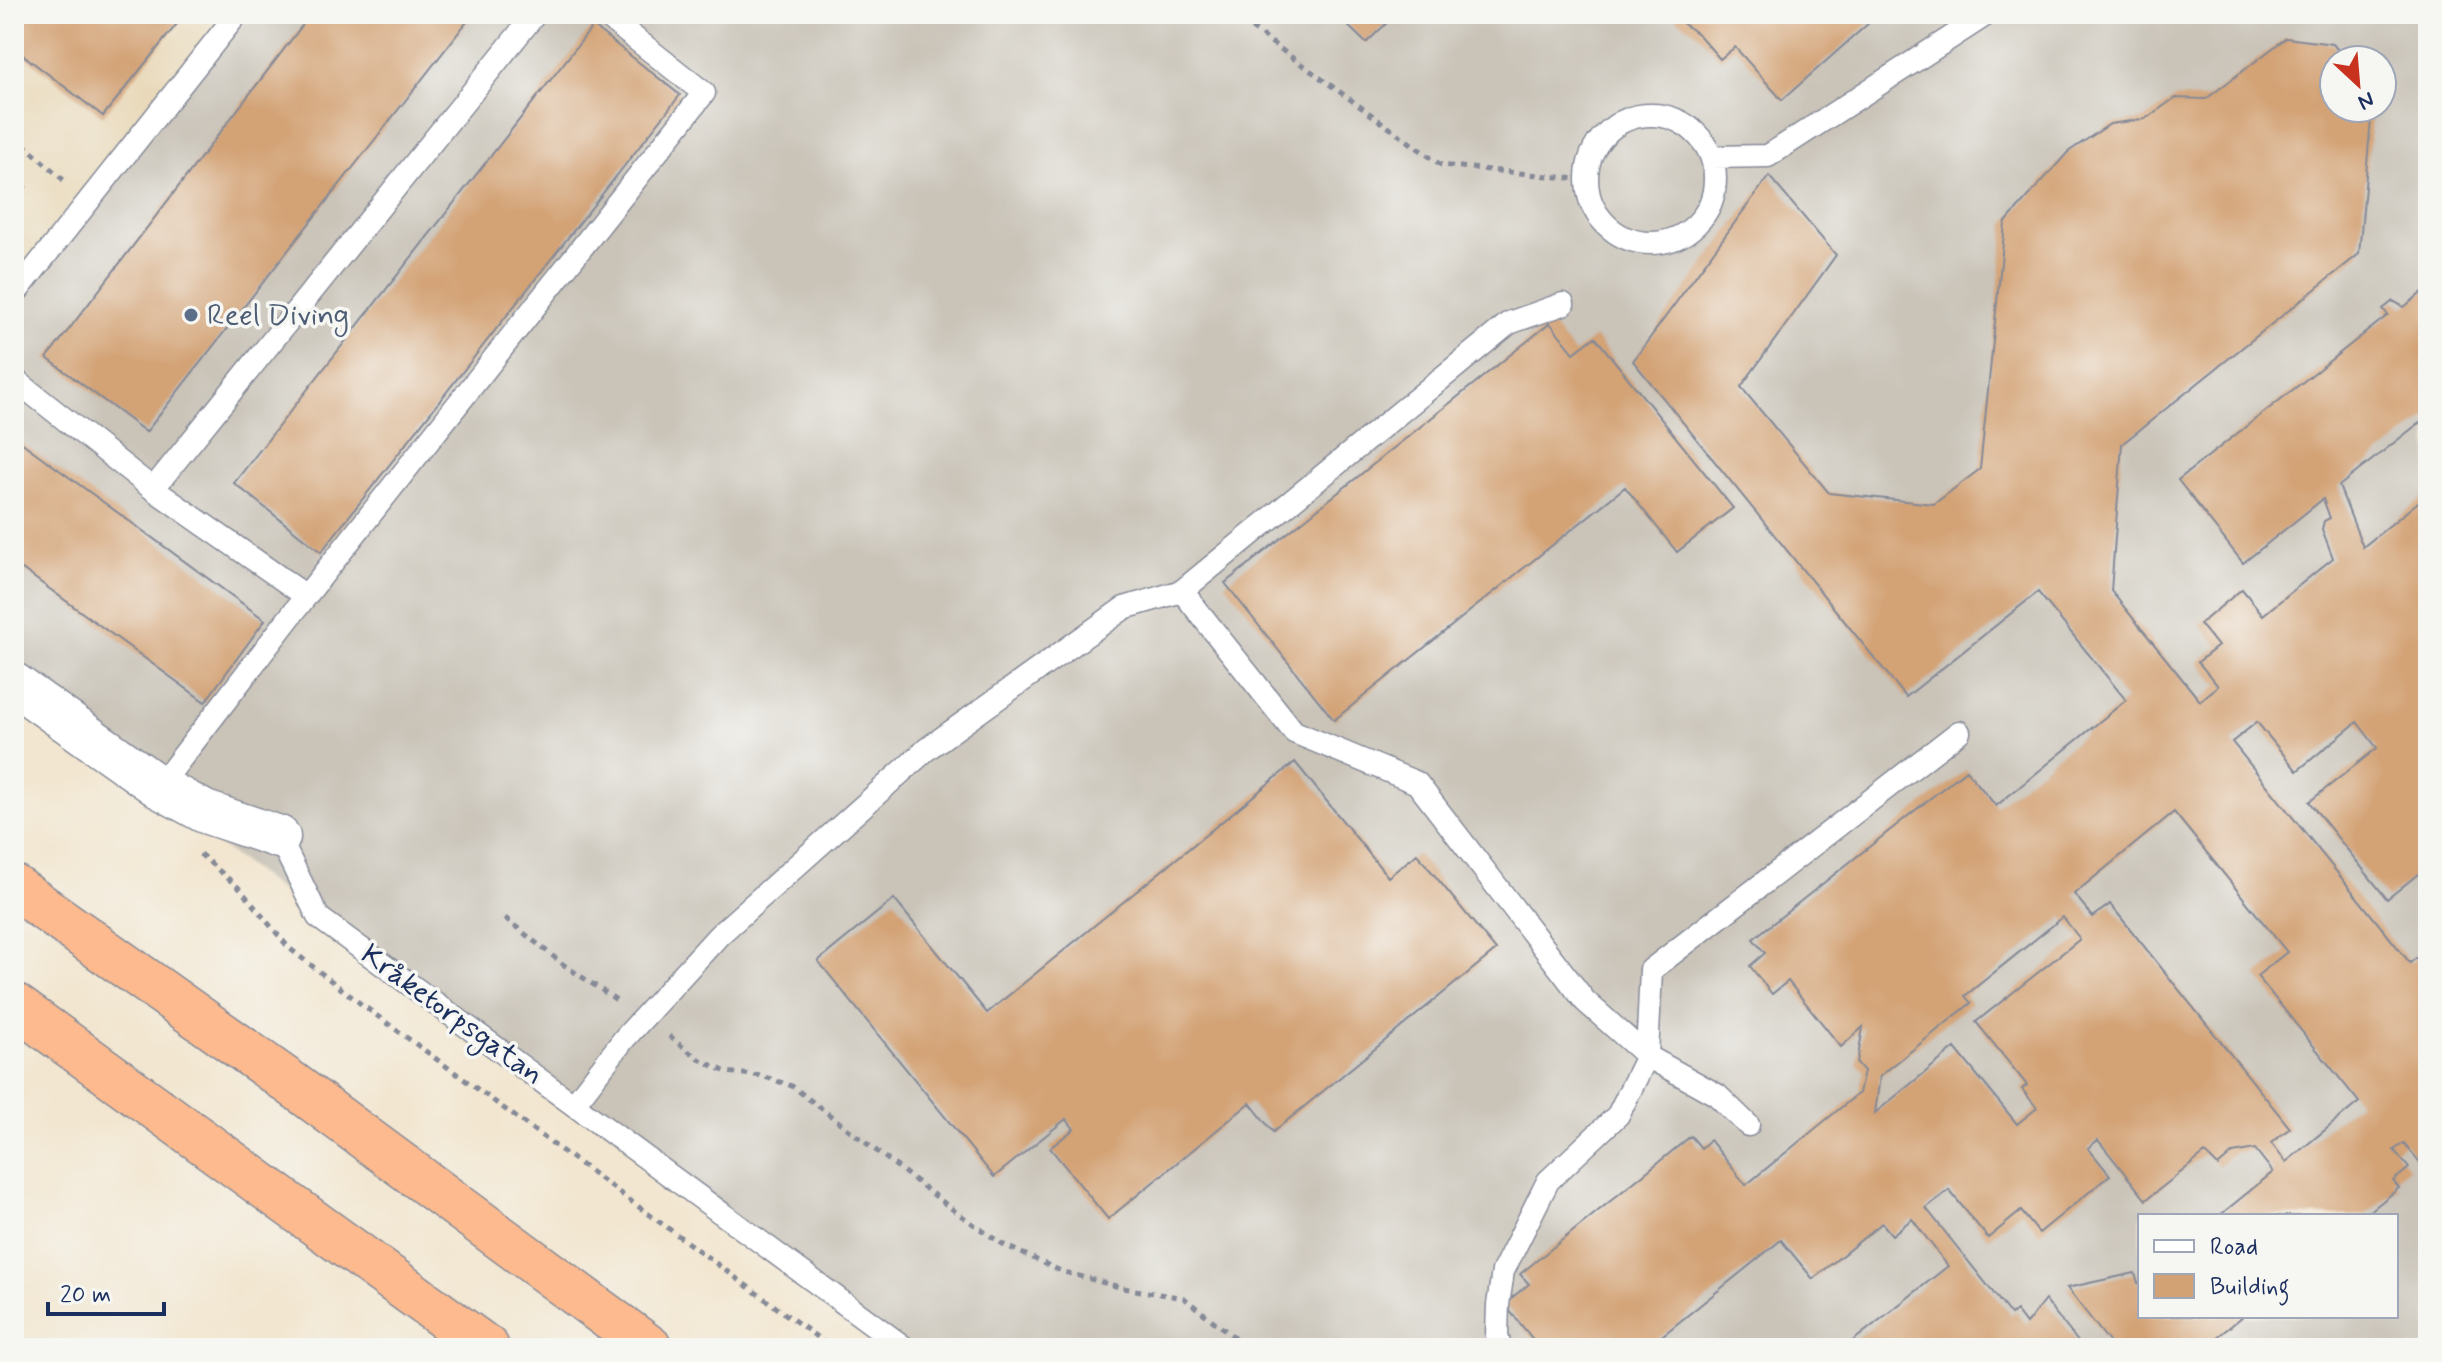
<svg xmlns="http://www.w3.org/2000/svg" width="2442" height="1362" font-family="Mynerve,sans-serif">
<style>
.built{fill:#e9d9ba}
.industrial{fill:#c9c3b8;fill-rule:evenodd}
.building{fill:#d3a274;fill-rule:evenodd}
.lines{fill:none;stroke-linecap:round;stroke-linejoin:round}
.service-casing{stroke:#868a97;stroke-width:25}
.minor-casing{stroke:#868a97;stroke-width:45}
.motorway-casing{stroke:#868a97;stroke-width:47}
.path{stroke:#868a97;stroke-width:5;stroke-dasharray:6 6;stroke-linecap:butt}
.service{stroke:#fff;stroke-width:22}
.minor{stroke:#fff;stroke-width:42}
.motorway{stroke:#fcba8e;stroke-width:44}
.service-dot{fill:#5c6f8a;stroke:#f6f6f2;stroke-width:3}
.labels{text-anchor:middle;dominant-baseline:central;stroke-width:7;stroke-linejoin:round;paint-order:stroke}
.service-label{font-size:30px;fill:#4e5e75;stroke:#f6f6f2;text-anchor:start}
.street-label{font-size:30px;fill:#1b2f5e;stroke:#f6f6f2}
</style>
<rect width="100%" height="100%" fill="#f6f6f2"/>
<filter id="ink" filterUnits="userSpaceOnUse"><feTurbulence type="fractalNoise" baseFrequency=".0125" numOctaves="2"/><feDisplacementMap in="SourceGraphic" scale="16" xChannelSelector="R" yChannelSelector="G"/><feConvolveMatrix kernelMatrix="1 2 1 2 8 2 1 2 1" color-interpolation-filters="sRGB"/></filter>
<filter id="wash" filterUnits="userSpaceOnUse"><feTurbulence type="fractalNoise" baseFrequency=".006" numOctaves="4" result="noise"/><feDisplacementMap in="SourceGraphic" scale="32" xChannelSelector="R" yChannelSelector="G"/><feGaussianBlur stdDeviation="1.8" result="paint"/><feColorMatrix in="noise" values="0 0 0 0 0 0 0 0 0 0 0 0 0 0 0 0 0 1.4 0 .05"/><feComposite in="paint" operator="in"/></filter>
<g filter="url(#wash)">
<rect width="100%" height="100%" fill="#f2e6d0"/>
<path class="built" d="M14 14H226L14 284Z"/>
<path class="industrial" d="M226 14H2428V1348H907L859 1316 14 694V284ZM2334 60H2382V108H2334ZM2140 1216H2396V1316H2140Z"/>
<g id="blocks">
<path class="building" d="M14 14H185L103 116 14 48Z
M311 14H473L146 432 47 358Z
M1336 14H1396L1366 43Z
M1670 14H1879L1782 100 1735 47 1720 59 1699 35Z
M593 26 680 95 321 552 234 483Z
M2286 38 2333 44 2346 60H2334V108H2372L2359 254 2122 444 2111 591 2200 701 2218 686 2198 662 2218 646 2200 624 2242 589 2263 615 2333 558 2322 529 2324 521 2330 518 2323 499 2243 563 2178 480 2388 315 2383 309 2393 301 2404 307 2424 291 2428 296V416L2339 486 2363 547 2428 494V866L2387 899 2309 802 2377 748 2357 722 2297 771 2257 722 2232 742 2410 963 2416 958 2428 973V1172L2404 1143 2394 1150 2409 1168 2393 1181 2399 1188 2364 1216H2219L2273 1172 2255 1149 2233 1153 2218 1166 2205 1153 2146 1200 2098 1140 2088 1148 2110 1175 2039 1233 2021 1211 1988 1238 1949 1190 1926 1208 2011 1315 2016 1311 2026 1324 2045 1300 2083 1348H1844L1948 1266 1912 1219 1892 1235 1882 1223 1813 1279 1781 1240 1647 1348H1540L1504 1304 1529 1284 1520 1274 1691 1136 1701 1148 1710 1140 1746 1185 1859 1093 1864 1071 1857 1063 1863 1027 1841 1047 1788 981 1772 994 1750 966 1765 953 1753 939 1966 770 1996 806 2126 700 2038 592 1906 697 1633 361 1769 176 1836 255 1741 387 1829 493 1934 504 1980 469 2005 223 2068 152 2110 124 2145 119 2175 98 2206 99ZM2174 812 2287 952 2257 976 2359 1102 2286 1162 2271 1143 2290 1128 2110 904 2093 917 2074 894ZM2063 917 2080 939 1976 1022 2027 1085 2022 1089 2037 1108 2017 1124 1955 1048 1875 1113 1880 1076 1971 1003 1965 996Z
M14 178 26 187 14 202Z
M1550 323 1574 353 1595 337 1733 508 1677 552 1625 487 1334 720 1225 583Z
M14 437 265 620 205 702 14 563Z
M1295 762 1388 877 1417 854 1496 950 1273 1132 1250 1103 1108 1219 1050 1148 1074 1129 1066 1119 994 1177 818 961 894 899 987 1013Z
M2135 1273 2138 1283 2140 1282V1316H2243L2204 1348H2104L2110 1343 2067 1288Z"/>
</g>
</g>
<g filter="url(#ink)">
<use href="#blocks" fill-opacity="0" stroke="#868a97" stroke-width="2"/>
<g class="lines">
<defs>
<path id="service" d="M1587 179a64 64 0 1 1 128 0a64 64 0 1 1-128 0Z
M1713 157 1768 156 1987 14
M14 295 237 14
M14 379 153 489 306 596 159 787
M153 489 535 14
M1182 591 1294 732 1417 783 1585 1001 1647 1056 1717 1095 1748 1125
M306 596 704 93 604 14
M279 837 318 917 905 1348
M574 1104 624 1039 719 935 927 749 1124 608 1182 591 1509 323 1563 304
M1500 1348 1497 1335 1498 1305 1503 1271 1548 1181 1618 1115 1647 1056 1651 970 1959 732"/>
<path id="minor" d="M14 684 159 787 205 812 279 837"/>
<path id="motorway" d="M14 887 292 1084 650 1348
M14 1005 487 1348"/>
</defs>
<use href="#service" class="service-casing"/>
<use href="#minor" class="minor-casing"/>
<use href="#motorway" class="motorway-casing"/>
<path class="path" d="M1232 14 1441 165 1587 180
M14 136 67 183
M200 854 239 888 289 948 361 1004 832 1348
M505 918 564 965 618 1001
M669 1036 697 1058 726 1072 762 1076 792 1086 956 1212 1002 1244 1061 1271 1123 1288 1184 1298 1248 1348"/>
<use href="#service" class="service"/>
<use href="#minor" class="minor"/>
<use href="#motorway" class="motorway"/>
</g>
</g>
<circle class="service-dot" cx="191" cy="315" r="8"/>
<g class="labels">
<g class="service-label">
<text x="207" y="315">Reel Diving</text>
</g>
<g class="street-label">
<text transform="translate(452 1015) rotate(36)">Kråketorpsgatan</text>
</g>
</g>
<rect width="2442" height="1362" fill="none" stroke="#f6f6f2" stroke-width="48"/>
<rect x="2138" y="1214" width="260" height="104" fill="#f6f6f2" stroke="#9ea6b7" stroke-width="2"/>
<rect x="2154" y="1240" width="40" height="12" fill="#ffffff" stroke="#9ea6b7" stroke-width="2"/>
<text x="2210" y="1254" font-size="24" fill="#1b2f5e">Road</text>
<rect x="2154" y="1274" width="40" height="24" fill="#d3a274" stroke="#9ea6b7" stroke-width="2"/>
<text x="2210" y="1294" font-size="24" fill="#1b2f5e">Building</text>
<g transform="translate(2358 84) rotate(154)"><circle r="38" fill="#f6f6f2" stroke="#9ea6b7" stroke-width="2"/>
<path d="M0-6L14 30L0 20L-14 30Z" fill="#c8321e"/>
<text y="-12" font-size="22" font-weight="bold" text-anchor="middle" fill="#1b2f5e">N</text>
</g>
<path d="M48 1302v12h116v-12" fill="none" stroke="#1b2f5e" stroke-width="4"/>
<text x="60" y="1302" font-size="24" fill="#1b2f5e" stroke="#f6f6f2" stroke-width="6" paint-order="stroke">20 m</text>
</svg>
